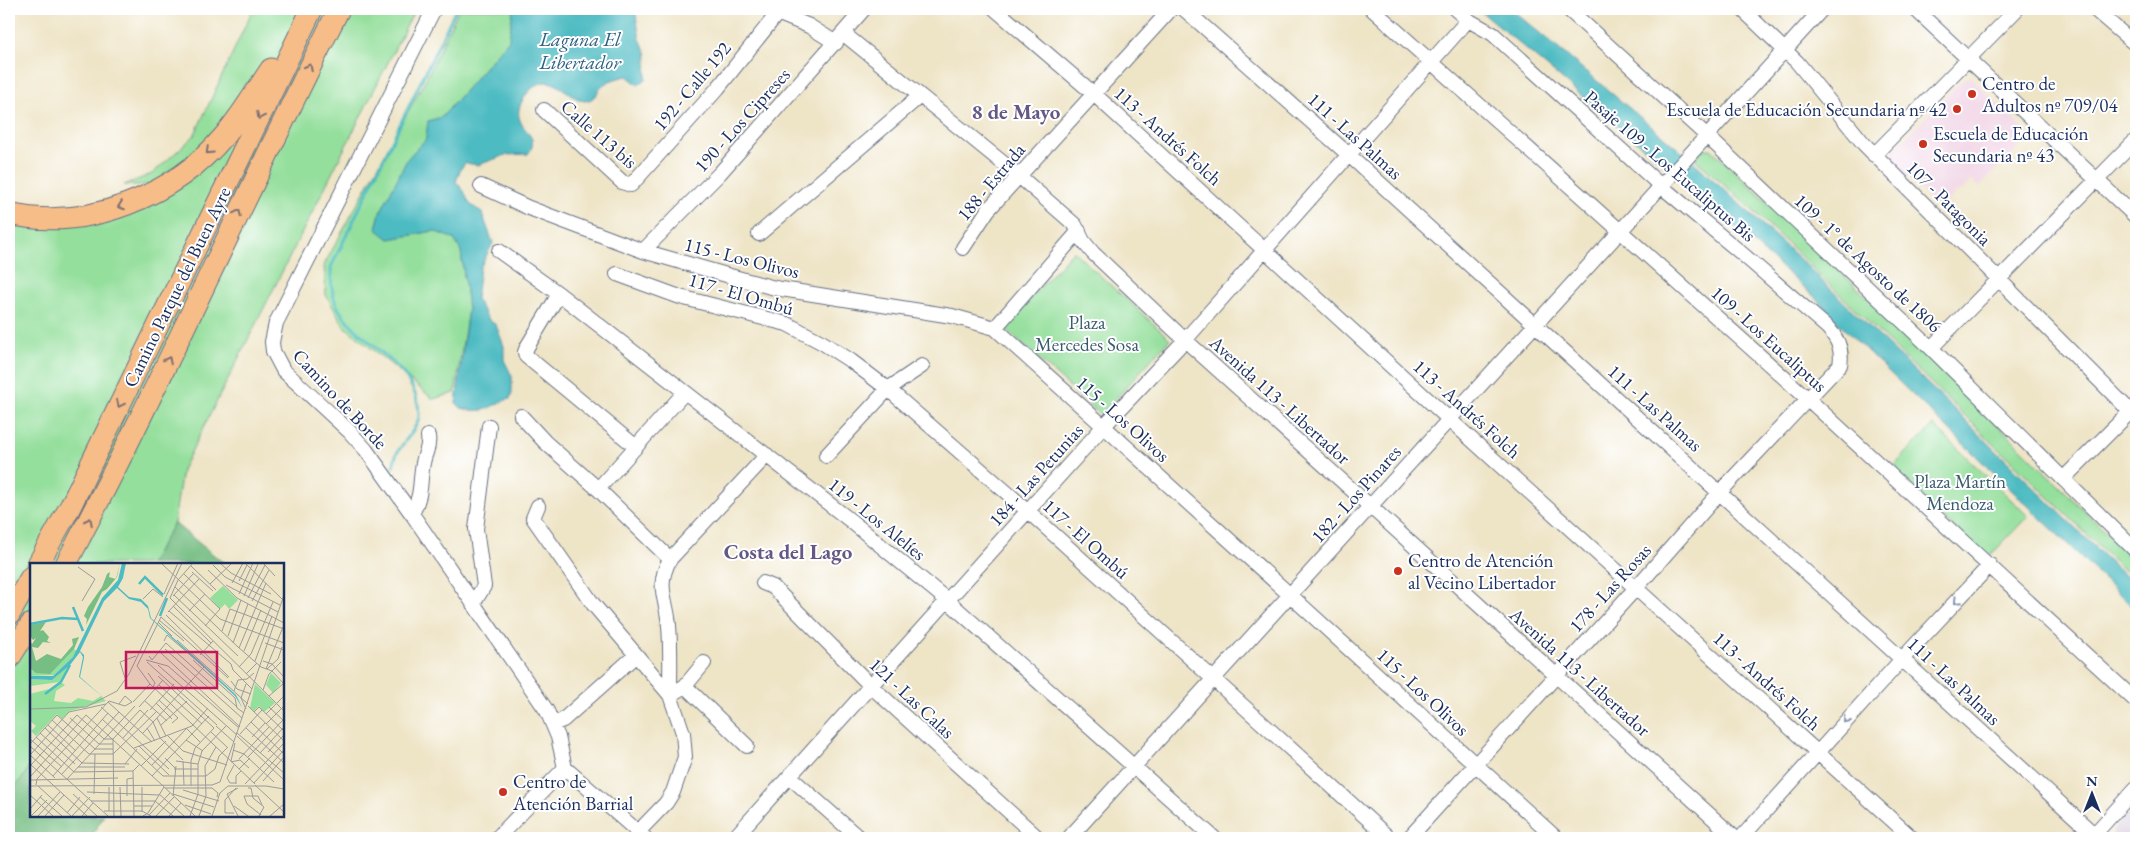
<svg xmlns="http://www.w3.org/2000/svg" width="2145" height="847" font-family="'EB Garamond',serif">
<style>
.built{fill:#f0d0e4}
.industrial{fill:#cebed1}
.green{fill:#94df9c;stroke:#58877d}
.forest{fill:#77be84;stroke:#497671}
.water{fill:#4dbbc2;stroke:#347590}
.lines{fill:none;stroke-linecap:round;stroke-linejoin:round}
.stream{stroke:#4dbbc2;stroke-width:3}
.minor-casing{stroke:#656e82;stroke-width:16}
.highway-casing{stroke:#656e82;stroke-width:23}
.minor{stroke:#fff;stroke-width:14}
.highway{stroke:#f7bd88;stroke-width:21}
.oneway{stroke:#7e6f71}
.oneway2{stroke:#8d97ae}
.poi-dot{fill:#c8321e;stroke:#fff;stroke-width:2}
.labels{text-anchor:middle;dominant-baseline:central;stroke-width:4;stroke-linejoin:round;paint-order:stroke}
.poi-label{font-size:19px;fill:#1b2f5e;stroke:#fff;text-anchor:start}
.street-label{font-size:19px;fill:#1b2f5e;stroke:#fff}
.park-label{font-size:19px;fill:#395b6e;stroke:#fff}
.water-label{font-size:20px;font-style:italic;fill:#2c6081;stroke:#fff}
.quarter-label{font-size:21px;font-weight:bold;fill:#645884;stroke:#fff}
.inset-river{fill:none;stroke:#4dbbc2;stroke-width:2.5}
.inset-road{fill:none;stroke:#9a9c9c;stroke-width:1}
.view{fill:#c2185b;fill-opacity:0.15;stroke:#c2185b;stroke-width:2.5}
.inset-edge{fill:none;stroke:#1b2f5e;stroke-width:2.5}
</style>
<rect width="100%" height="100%" fill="#fff"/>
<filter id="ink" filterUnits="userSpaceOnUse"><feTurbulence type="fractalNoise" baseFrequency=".02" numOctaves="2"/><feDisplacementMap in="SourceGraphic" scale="10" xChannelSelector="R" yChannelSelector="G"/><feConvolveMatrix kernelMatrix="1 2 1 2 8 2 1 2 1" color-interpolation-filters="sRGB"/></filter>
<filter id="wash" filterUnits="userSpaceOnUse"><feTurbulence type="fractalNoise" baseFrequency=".0096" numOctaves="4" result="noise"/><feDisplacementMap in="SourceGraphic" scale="20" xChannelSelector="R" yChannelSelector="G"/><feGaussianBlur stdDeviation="1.12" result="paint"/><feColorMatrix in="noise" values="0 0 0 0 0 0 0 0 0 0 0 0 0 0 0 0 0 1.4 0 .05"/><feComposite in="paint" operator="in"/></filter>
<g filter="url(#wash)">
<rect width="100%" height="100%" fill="#eee4c6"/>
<path class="built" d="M1965 78H1971L2030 135 1979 187 1972 180 1961 191 1959 189 1940 209 1891 160V153Z"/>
<path class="industrial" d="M2136 805V838H2113L2112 831Z"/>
<path class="green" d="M253 9H415L182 470 174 523 150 564H31V763L24 776 9 792V214L33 219 163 185H124L152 174 194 136Z
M459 9H513L509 40 442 117 428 121 426 139 408 158 380 213 376 228 389 239 434 231 454 239 461 251 468 309 455 393 433 399 344 326 326 295 324 265 426 79Z
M1704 149H1711L1908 336 2136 562V582L1760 217 1695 159Z
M1073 251 1170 339 1101 415 1004 328Z
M1933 425 2028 516 1987 559 1892 468Z"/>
<path class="forest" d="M174 523 225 564H150Z
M31 763V816H104L90 838H9V792L24 776Z"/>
<path class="water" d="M513 9H635L640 39 647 54 646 79 638 85 627 76C618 78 609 80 602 86 597 92 595 100 585 101 575 101 560 83 548 82 533 81 516 103 519 117 522 132 541 137 528 154L506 155 478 165 465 163 460 170 456 182 464 191 469 203 482 213 493 243 480 268 476 299 489 320 496 325 504 346V360L512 376V392L510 399C500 401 495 406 487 409 479 412 469 410 461 408L456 403 468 309 461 251 454 239 434 231 389 239 376 229 380 213 408 158 426 139 428 121 442 117 509 40Z
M1478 9H1511L1695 163 1804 263 2136 587V610L1837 322 1817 299 1681 179Z"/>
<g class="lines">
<path class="stream" d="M393 467C394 462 395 457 397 453 402 444 419 426 419 417 420 366 365 349 340 311 331 297 331 282 331 267L456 9"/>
</g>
</g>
<g filter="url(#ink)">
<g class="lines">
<defs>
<path id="minor" d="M434 9 276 323 272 342 273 351 283 370 349 431 366 450 412 514 547 711 558 737 565 768
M995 9 1094 94 1450 420 1912 838
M1184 9 1349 155 2098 838
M1372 9 1808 399 2136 701
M1568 9 1707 136 1931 348 2136 551
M1742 9 1797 62 1864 144 2136 417
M1915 9 2136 217
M2094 9 2136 45
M777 13 809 26 836 43
M844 34 1019 176 1075 225 1083 241 1093 253 1185 340 1371 507 1735 838
M544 110 622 182 631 185 718 88 781 9
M1874 155 2017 9
M481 186 529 208 643 251 730 276 775 288 952 316 995 328 1290 595 1556 838
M759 234 920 96
M963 248 988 210 1171 9
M499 251 559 294 851 521 948 601 1214 838
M643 251 720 173 864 9
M617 274 680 297 787 324 823 343 851 361 888 389 1029 512 1389 838
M559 294 527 347 525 352 526 356 636 447
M995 328 1079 231
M1931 348 2136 140
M521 416 545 442 598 489 670 559
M826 456 888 389 922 366
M2063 479 2136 406
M598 489 685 392
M538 506 533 518 593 604 670 695 683 733 685 757 673 792 666 803 638 832
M412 514C423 492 419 484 423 463 425 451 430 449 428 436
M763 583 773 587 872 687 1038 838
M473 604 484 586 476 529 489 426
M685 686 704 663
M670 695C670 672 671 649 669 626 667 598 655 587 670 559L767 455
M670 695 685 686 747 746
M553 724 563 720 636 655
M565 768 645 838
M790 777 859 838
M497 838 565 768
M734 838 1103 427 1185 340 1468 20
M1069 838 1822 9
M1409 838 1636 588 1720 492 1840 365C1843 350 1838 339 1828 328L1740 252 1661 186 1493 34 1468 20 1455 9
M1741 838 1903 658 1990 565
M2091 838 2136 788"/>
<path id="highway" d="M9 214C87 232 174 196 225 135 242 115 256 91 271 69
M38 564 71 505 312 9
M66 564C162 382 246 193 339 9
M9 615 31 577
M9 659 31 624"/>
</defs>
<use href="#minor" class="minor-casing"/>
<use href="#highway" class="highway-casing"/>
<use href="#minor" class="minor"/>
<use href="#highway" class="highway"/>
</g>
<defs><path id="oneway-chevron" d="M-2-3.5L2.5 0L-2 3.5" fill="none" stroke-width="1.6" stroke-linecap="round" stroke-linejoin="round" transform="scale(1.25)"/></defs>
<g class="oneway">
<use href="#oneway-chevron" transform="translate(309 67) rotate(-63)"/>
<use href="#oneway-chevron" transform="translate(260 116) rotate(116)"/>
<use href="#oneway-chevron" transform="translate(209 151) rotate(136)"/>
<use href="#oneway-chevron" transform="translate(121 206) rotate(160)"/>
<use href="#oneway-chevron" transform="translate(238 213) rotate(-65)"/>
<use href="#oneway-chevron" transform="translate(168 360) rotate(-64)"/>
<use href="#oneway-chevron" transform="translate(120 404) rotate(116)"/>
<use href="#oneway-chevron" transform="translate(89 521) rotate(-63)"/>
</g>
<g class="oneway2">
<use href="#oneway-chevron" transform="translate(1957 601) rotate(133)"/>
<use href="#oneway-chevron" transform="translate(1846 720) rotate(132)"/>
</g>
</g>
<g class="poi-dot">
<circle cx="1972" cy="94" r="5"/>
<circle cx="1957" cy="109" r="5"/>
<circle cx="1923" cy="144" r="5"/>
<circle cx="1398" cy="571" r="5"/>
<circle cx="503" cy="792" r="5"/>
</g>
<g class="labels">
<g class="poi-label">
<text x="1982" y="83">Centro de<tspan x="1982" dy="22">Adultos nº 709/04</tspan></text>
<text x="1947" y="109" text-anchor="end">Escuela de Educación Secundaria nº 42</text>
<text x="1933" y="133">Escuela de Educación<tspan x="1933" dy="22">Secundaria nº 43</tspan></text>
<text x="1408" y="560">Centro de Atención<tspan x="1408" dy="22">al Vecino Libertador</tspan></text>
<text x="513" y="781">Centro de<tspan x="513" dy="22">Atención Barrial</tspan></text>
</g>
<g class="street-label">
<text transform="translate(692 86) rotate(-50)">192 - Calle 192</text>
<text transform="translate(742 120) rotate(-48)">190 - Los Cipreses</text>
<text transform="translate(599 134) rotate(41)">Calle 113 bis</text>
<text transform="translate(1168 136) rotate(42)">113 - Andrés Folch</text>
<text transform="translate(1355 136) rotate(42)">111 - Las Palmas</text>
<text transform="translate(1670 166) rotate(41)">Pasaje 109 - Los Eucaliptus Bis</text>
<text transform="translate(991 182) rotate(-50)">188 - Estrada</text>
<text transform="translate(1949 203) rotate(45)">107 - Patagonia</text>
<text transform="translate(742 258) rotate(14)">115 - Los Olivos</text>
<text transform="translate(1868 263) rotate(43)">109 - 1° de Agosto de 1806</text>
<text transform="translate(177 287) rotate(-64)">Camino Parque del Buen Ayre</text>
<text transform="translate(741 294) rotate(16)">117 - El Ombú</text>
<text transform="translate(1769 339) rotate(42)">109 - Los Eucaliptus</text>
<text transform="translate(340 399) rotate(47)">Camino de Borde</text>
<text transform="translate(1280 400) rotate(42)">Avenida 113 - Libertador</text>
<text transform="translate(1655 408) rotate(42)">111 - Las Palmas</text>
<text transform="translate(1467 409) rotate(42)">113 - Andrés Folch</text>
<text transform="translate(1123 419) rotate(42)">115 - Los Olivos</text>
<text transform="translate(1036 475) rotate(-48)">184 - Las Petunias</text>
<text transform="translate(1356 494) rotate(-48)">182 - Los Pinares</text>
<text transform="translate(877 519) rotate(39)">119 - Los Alelíes</text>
<text transform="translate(1086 539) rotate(42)">117 - El Ombú</text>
<text transform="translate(1610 588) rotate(-48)">178 - Las Rosas</text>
<text transform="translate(1580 672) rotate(42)">Avenida 113 - Libertador</text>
<text transform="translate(1767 681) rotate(42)">113 - Andrés Folch</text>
<text transform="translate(1954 681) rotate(43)">111 - Las Palmas</text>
<text transform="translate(1423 692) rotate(43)">115 - Los Olivos</text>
<text transform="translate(912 698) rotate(43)">121 - Las Calas</text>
</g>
<g class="park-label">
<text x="1087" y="322">Plaza<tspan x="1087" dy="22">Mercedes Sosa</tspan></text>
<text x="1960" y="481">Plaza Martín<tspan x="1960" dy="22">Mendoza</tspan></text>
</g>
<g class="water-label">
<text x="580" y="39">Laguna El<tspan x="580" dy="23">Libertador</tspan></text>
</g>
<g class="quarter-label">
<text x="1016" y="111">8 de Mayo</text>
<text x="788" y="551">Costa del Lago</text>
</g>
</g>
<g transform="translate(30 563)">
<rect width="254" height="254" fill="#eee4c6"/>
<path d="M193 23 208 37 199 46 195 41 190 46 180 35ZM44 86 47 88 43 94 24 112 0 113V102L25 101ZM39 102 31 119 35 122 26 128 24 138 41 140 48 135 63 138 71 133 76 138 40 148 32 156 27 151 6 173 1 168 6 163 0 158V131L19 126 30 119 0 123V116L22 117ZM241 110 251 120 243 130 236 122ZM225 121 245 140 234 149 229 143 224 148 220 145Z" fill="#94df9c"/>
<path d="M90 0 87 14 77 26 72 29 56 62 57 56 54 53 58 44 72 24 77 11 80 9 79 14 86 16ZM16 59 10 68 13 67 19 74 17 78 21 80 13 79 8 85 2 84 6 98 17 91 31 96 43 82 42 76 49 74 44 86 20 111 6 110 0 105V78L2 81 6 75 3 77 0 73V62Z" fill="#77be84"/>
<path d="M92 0H96L93 15 88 24 99 34 111 36 118 43 121 55 167 96 206 132 213 146 205 133 120 55 118 46 111 39 99 36 87 25 74 38 50 88 54 92V95L50 114 74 135 49 114 53 94 50 89 40 102 22 117 0 116V113H23L43 94 72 35 88 17Z" fill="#4dbbc2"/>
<path class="inset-river" d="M109 21 115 14 133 32M43 44 53 68M130 53 137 35M0 61 32 55 48 56M31 119 40 102M15 131 31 119"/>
<path class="inset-road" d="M131 0 190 56 254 80M163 0 148 17 140 35 254 148M190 0 201 10 241 31M215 0 252 36M233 0 245 13M183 2 195 14 250 42M161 3 186 27M48 4 65 16 52 38M178 7 207 35 254 60M162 9 183 28M154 11 190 46 175 63M209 18 217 2M202 20 213 0M180 21 202 0M196 22 248 49M145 24 208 84 231 104 242 108 254 121M134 31 148 0M209 31 223 0M144 32 208 93M143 33 163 11M214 33 228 1M218 35 235 2M113 36 123 26 133 34M222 38 239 7M143 43 181 80M139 48 201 101 203 107 222 126M159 48 175 31M138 49 169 16M136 52 199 114M129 57 154 78M128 59 142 73M192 68 200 46 254 66M198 73 211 37M147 77 218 141M136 80 207 144M203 80 218 41M235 80 254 87M209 85 236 20M135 86 212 155M214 88 231 47M131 90 210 164M170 92 183 78M119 93 122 97 136 80M116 97 138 103 209 165M163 97 205 135 207 145 214 150M225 98 242 53M233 98 242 101 254 114M117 99 187 162M128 102 207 172M209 104 221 91 243 39M236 106 253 64M237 106 248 96 252 84M118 110 125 120 123 124M216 111 227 100M128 113 184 165M95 115 90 99 106 93M198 115 131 54 107 103 120 121 225 221M201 118 207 126 221 131M129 122 172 161M233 127 239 111 251 99M204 128 208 117 217 116 224 110M239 133 254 120M129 137 148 155 142 160M115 138 137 158M78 139 122 179M103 139 120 121M126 140 142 156M89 141 95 133 102 139M218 143 254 178M71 144 139 206M109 144 133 117M239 144 254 158M0 146 56 144 87 128 99 111 152 0M216 146 211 135 216 121M110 147 123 159 130 175 153 197M120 147 144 121M224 149 229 144 254 168M236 151 254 133M40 155 69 181H83M127 155 136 173M72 156 133 213M22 157 59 191H83L127 148M221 159 254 191M236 161 254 143M18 162 46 188M131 162 157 138M186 163 204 179M15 165 52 200 99 201M117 165 125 178M156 165 170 179M216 165 254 200M181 169 198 185M10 170 45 201M113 170 174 104 137 72 134 78M207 170 254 210M210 171 232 147M137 172 153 188 197 202M207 173 254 217M6 174 44 209 103 208M222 174 235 160M93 175 118 147M0 176 32 204M83 176 84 253M83 176 110 147M156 177 173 188M0 181 27 152 65 186H83M0 183 78 253M109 183 139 212M104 185 162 163 178 145M203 187 214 191 244 219M238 189 254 172M230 190 254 164M0 192 39 149 76 141M0 192 25 215M218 194 254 156M135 195 146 206M209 196 239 164M146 198 168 201M153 198 154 222M201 198 205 180M201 199 210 197 219 205M0 201 57 253M95 201 107 186M122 202 156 166M204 202 197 215 200 220H206M0 203 47 152 74 176H83M111 203 136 178M48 204H95M144 206H168M209 206 220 195M32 211 89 149M23 213 78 150M122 213 179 153M133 213H176L185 206 189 193 197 185M0 214 56 152 132 222M37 216 105 143M1 217 88 215M233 218 254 194M224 220 254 187M206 221V213L211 208M215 221 254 180M6 222 7 216 79 138 95 143 102 139M132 222 165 253M225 222 254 249M0 223 182 222 190 219 254 32M8 223 41 253M161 223V198L165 185 184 165M79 224V248M90 224 91 253M112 224V249M135 225H182L188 230 187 234M218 225H221L223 235 234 244 229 253M153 227 189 238M57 229 129 232M43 231 67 253M64 231 65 191M129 231 154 253M143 231 184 244M0 232 23 253M97 233V216L103 215M143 233 146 203M10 234 32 253M61 238H125L143 253M155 242 181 251M104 243H122M204 243 218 253M0 246 12 232M74 248H112L121 253M37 250 50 234M204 250H195V237L206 225M119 252 140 230M231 252 217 241 214 233H228L232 242M1 253 17 237M8 253 30 229M15 253 34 232M42 253 60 234M52 253 63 240M104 253 103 208 110 201M113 253 118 250 134 224M126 253 144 234M139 253 151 240M160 253 168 231V201L172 188 196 163M169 253 176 233 175 203 186 184M182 253 190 230 198 223H236L254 226M208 253 197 231 208 225M240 253 254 241"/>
<path class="view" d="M96 89H187V125H96Z"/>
<rect width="254" height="254" class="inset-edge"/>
</g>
<rect width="2145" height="847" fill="none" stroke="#fff" stroke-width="30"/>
<g transform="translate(2092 794)" stroke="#ffffff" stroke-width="4" paint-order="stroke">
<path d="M0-4L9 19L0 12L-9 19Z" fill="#1b2f5e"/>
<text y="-8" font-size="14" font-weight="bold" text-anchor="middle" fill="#1b2f5e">N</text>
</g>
</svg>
